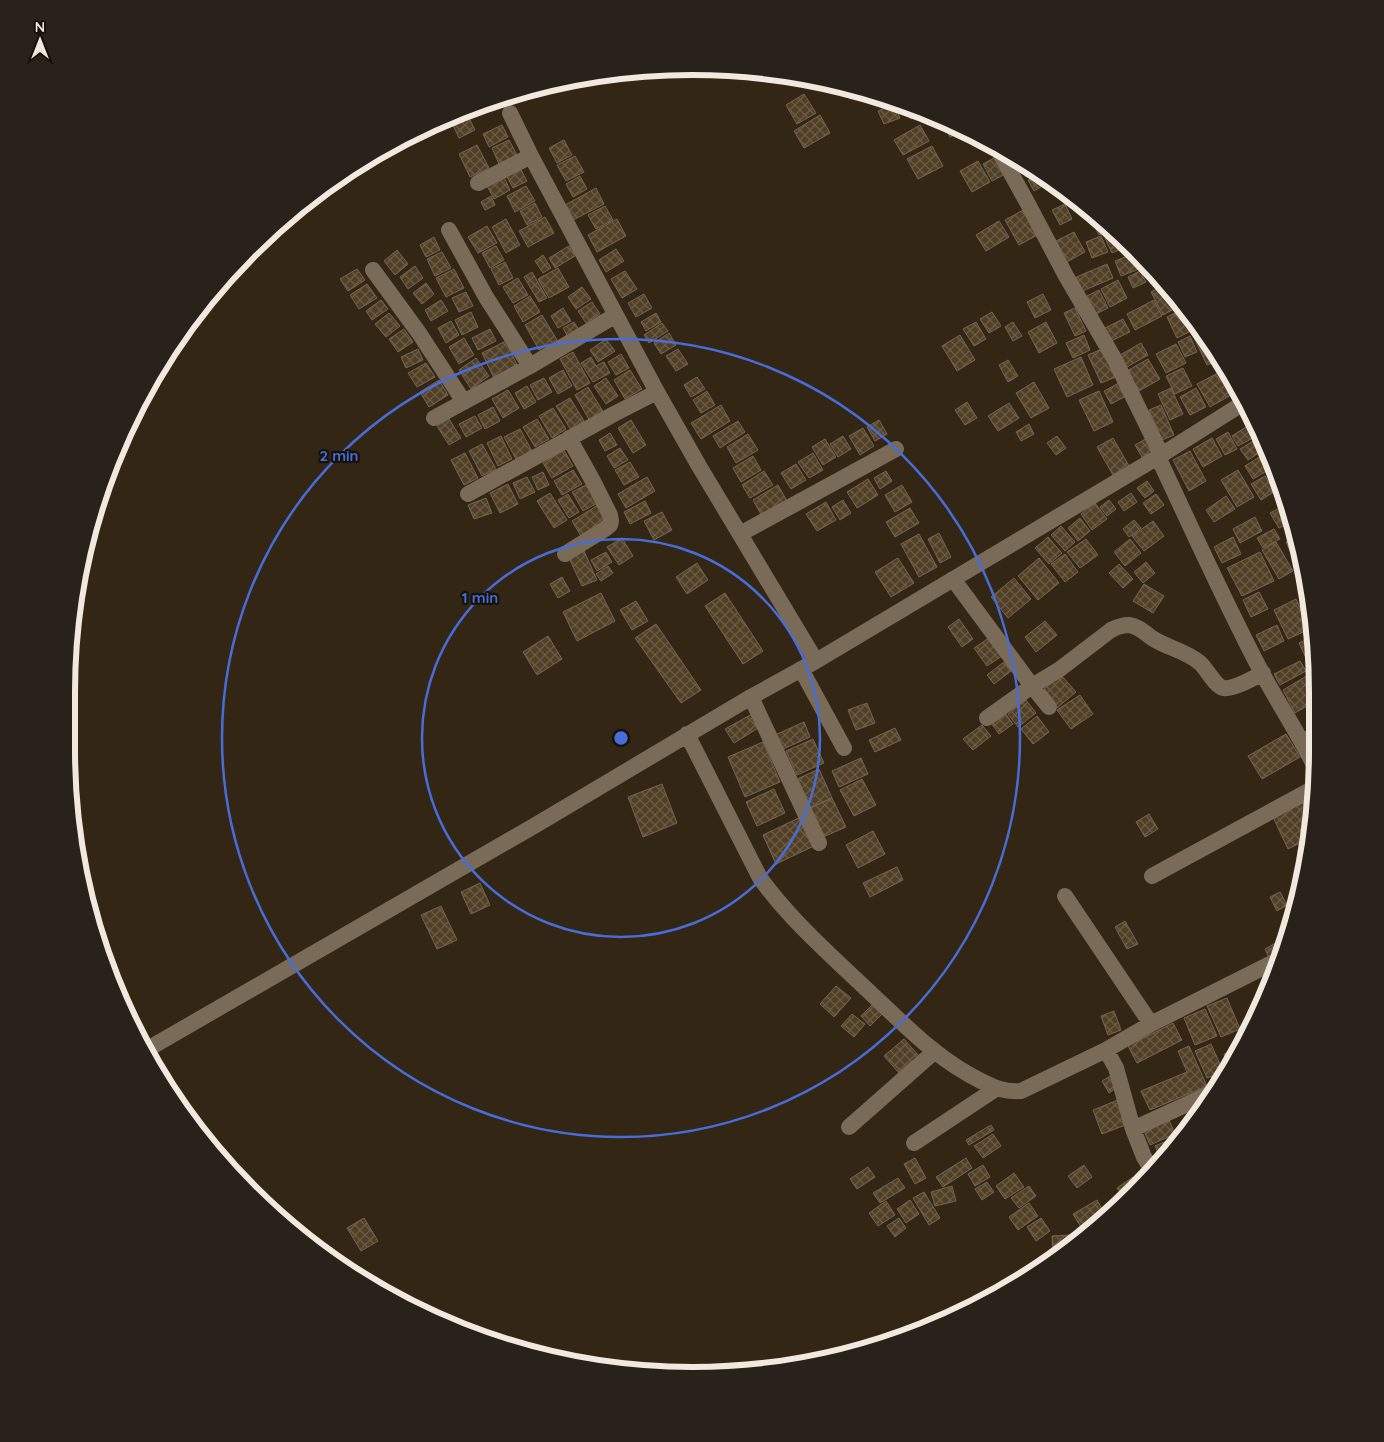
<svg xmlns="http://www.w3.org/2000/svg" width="1384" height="1442" font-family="Quicksand,sans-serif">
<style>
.building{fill:url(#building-cross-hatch);stroke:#746552}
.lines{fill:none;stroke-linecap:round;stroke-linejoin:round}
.minor{stroke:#7a6b58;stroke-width:16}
.ring{fill:none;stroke:#476dd9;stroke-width:2.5}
.rim{fill:none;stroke:#f1e9de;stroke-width:6}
.centre{fill:#476dd9;stroke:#161109;stroke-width:2.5}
.ring-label{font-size:15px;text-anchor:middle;font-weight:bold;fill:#476dd9;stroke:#161109;stroke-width:4.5;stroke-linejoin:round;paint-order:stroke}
</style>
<defs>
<pattern id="building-cross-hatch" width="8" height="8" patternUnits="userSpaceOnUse" patternTransform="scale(1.25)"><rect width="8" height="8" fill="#524026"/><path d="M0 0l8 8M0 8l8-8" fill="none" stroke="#6b5c45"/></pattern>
</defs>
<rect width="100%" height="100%" fill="#332615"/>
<path class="building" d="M804 94 816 113 797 124 786 105Z
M894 104 900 118 884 124 878 111Z
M903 104 923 113 911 119Z
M820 115 830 133 804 148 794 131Z
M469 118 475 130 459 138 453 125Z
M943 122 962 131 950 137Z
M502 125 508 137 489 147 483 134Z
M920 125 929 141 903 155 894 140Z
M509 140 517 155 499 164 492 148Z
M564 140 572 155 557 163 549 148Z
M477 145 489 168 470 177 459 154Z
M932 146 943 166 918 179 907 159Z
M575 156 584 172 566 181 557 165Z
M996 157 1005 174 992 181 983 164Z
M978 161 990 182 972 192 960 171Z
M1019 161 1034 171 1026 177 1017 162Z
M519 166 527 181 513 188 505 173Z
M1038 174 1049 182 1034 191 1028 180Z
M503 175 510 190 494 199 486 184Z
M580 176 587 189 573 197 566 184Z
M526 186 535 201 515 212 507 196Z
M596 188 604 204 573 220 565 205Z
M491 196 495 205 485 210 481 202Z
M1076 201 1088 209 1081 212Z
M535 203 542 217 527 225 520 211Z
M1065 204 1072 219 1060 225 1052 210Z
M605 206 613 220 596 229 588 215Z
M1027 208 1041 233 1019 245 1005 220Z
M1095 214 1104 221 1112 229 1099 235 1090 217Z
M545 217 554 233 528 247 519 231Z
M506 219 520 245 506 253 492 227Z
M617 219 626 236 597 252 588 235Z
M999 221 1009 237 986 251 976 235Z
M487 226 497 243 478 253 468 237Z
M1074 232 1085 252 1065 263 1054 242Z
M1116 234 1128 246 1112 253 1105 238Z
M1101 236 1108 252 1092 258 1086 242Z
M434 237 440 250 426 257 420 245Z
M496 246 504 260 490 268 482 253Z
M569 246 575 256 555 268 549 258Z
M616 249 624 261 606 272 599 260Z
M397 250 408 264 395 275 384 261Z
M442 252 451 268 435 276 427 259Z
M1133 254 1139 269 1121 276 1115 261Z
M543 255 551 268 543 273 535 261Z
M505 262 513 278 499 285 491 269Z
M1107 264 1113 278 1080 292 1074 278Z
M415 266 423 278 408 289 400 277Z
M1147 267 1159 279 1151 284 1143 269Z
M558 268 569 287 549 298 538 279Z
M357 269 365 280 348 291 340 279Z
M454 269 464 288 446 297 436 278Z
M625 271 637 289 622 298 611 279Z
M1140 271 1146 282 1133 288 1128 277Z
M532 272 547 298 539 302 524 277Z
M518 278 528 295 513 303 503 287Z
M1118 280 1127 298 1110 307 1101 289Z
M426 283 434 294 422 304 413 293Z
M367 284 377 298 359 309 350 295Z
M1164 285 1176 308 1163 315 1151 292Z
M582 287 591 299 576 309 568 297Z
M1099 290 1108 308 1094 315 1085 297Z
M466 292 473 306 459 312 452 298Z
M644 294 652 308 636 317 628 303Z
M1043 294 1051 310 1035 318 1027 302Z
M530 296 540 312 523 322 514 306Z
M381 300 388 309 372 320 366 311Z
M441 300 448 311 431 321 425 310Z
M1154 300 1162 316 1135 330 1127 314Z
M592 302 600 314 586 323 578 311Z
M563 308 571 321 558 328 551 316Z
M1075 308 1086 331 1075 336 1064 313Z
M1181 310 1191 331 1177 338 1167 317Z
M471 312 478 327 462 335 455 320Z
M992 312 1001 326 989 333 980 319Z
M389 313 400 326 386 337 375 324Z
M656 313 661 322 646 331 641 322Z
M1190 314 1198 327 1192 330 1186 316Z
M542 315 557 340 539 350 525 325Z
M1123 319 1130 332 1111 341 1105 328Z
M451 321 459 335 446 343 438 328Z
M574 322 581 333 569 339 563 328Z
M976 322 986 339 974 346 963 329Z
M1013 322 1022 336 1013 341 1005 327Z
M1046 322 1057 343 1039 353 1028 332Z
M662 323 668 331 649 343 644 335Z
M404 329 413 342 398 352 389 339Z
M490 329 496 341 478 350 472 338Z
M1202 332 1219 360 1207 365 1193 336Z
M669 333 676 345 661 354 654 343Z
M960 335 975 360 957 371 942 346Z
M1084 335 1090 350 1073 358 1066 343Z
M1190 336 1197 352 1185 357 1178 342Z
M464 338 474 355 459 364 449 347Z
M606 339 615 351 598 362 590 350Z
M506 341 518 367 494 378 482 353Z
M1141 343 1148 355 1127 367 1120 355Z
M1176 344 1186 363 1166 373 1156 354Z
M418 349 423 360 406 368 401 357Z
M678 349 688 364 676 371 666 356Z
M1102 349 1116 377 1101 383 1088 355Z
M573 352 590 383 577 390 560 359Z
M621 354 629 368 616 375 608 362Z
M591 357 596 366 604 362 610 373 593 382 581 363Z
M1081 357 1093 385 1067 397 1054 369Z
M476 358 489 376 471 389 459 370Z
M1148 359 1160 379 1139 391 1127 371Z
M1008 360 1018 376 1008 382 999 365Z
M426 363 435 377 417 387 408 373Z
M1183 368 1192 386 1175 394 1166 376Z
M1224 368 1231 380 1226 382 1220 370Z
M563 370 572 386 558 394 549 378Z
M630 370 642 389 625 399 614 380Z
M1218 373 1231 395 1210 407 1197 384Z
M697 377 705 389 691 397 684 385Z
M544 378 552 392 538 400 530 385Z
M606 378 618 396 606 404 594 386Z
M439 380 448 395 429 407 420 392Z
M1034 382 1049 408 1031 418 1016 393Z
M1233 382 1239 392 1235 395 1229 384Z
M1119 383 1126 396 1111 404 1104 391Z
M527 386 536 402 524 409 515 393Z
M588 387 604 413 590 421 575 395Z
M1171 388 1183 414 1170 420 1158 394Z
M1196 388 1206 407 1190 415 1180 397Z
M508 390 519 408 503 418 492 399Z
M707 391 715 405 701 413 693 400Z
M1099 391 1113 422 1094 431 1079 400Z
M570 398 584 421 571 430 556 406Z
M967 402 977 418 965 425 955 410Z
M1009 403 1019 418 998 431 988 416Z
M721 405 730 421 701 439 691 423Z
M1161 405 1174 435 1162 440 1149 410Z
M493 407 500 421 485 429 478 415Z
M553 408 566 429 552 438 539 416Z
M475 416 482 428 466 437 459 424Z
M449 419 461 438 449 445 437 426Z
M537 419 549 439 535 447 523 427Z
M631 420 646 445 633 453 618 428Z
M879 420 887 434 875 441 867 427Z
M738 421 745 432 720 448 713 436Z
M1029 424 1034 434 1021 441 1016 432Z
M1246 427 1253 438 1238 446 1232 436Z
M863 428 874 446 860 455 849 436Z
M520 429 532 451 516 459 504 437Z
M1228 432 1237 449 1225 455 1216 439Z
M610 433 617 445 605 451 599 440Z
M748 434 758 450 736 463 727 447Z
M501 436 512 459 498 466 487 443Z
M843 436 851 449 838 457 830 444Z
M1057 436 1066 448 1056 455 1047 443Z
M1149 437 1157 451 1143 459 1135 445Z
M1113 438 1129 466 1113 475 1097 447Z
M1212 438 1222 456 1203 467 1193 449Z
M825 439 836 457 823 465 812 447Z
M1255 440 1262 451 1248 460 1240 449Z
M482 444 496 469 482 476 469 451Z
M620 448 628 460 614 468 607 456Z
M564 450 573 466 552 478 543 463Z
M1190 451 1206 481 1189 491 1173 460Z
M465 453 478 478 464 485 451 460Z
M813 453 823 470 809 478 798 462Z
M753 456 761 470 741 482 733 468Z
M1261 456 1270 469 1253 479 1245 466Z
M630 462 639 477 624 485 615 470Z
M796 464 806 480 791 489 781 473Z
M573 470 582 484 562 495 554 481Z
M1238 470 1254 497 1237 507 1221 480Z
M764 471 773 485 750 498 742 485Z
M886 471 892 481 880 489 874 478Z
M543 472 549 485 538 490 532 477Z
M1265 476 1274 492 1261 500 1251 484Z
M527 477 535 492 520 499 513 483Z
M647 477 655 491 626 508 618 494Z
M868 479 878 495 857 508 847 492Z
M1147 481 1154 491 1145 498 1137 488Z
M590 483 601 501 583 511 572 492Z
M508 484 518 504 500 513 490 493Z
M778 485 787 501 762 516 753 500Z
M902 485 912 502 895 512 885 495Z
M550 493 567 520 554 528 537 501Z
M1131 493 1137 502 1124 511 1118 502Z
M568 494 579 512 569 518 558 500Z
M1156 494 1164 505 1151 514 1143 503Z
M1226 496 1235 509 1214 522 1206 510Z
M486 498 492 513 474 519 468 505Z
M843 500 851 513 840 520 832 507Z
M1109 500 1116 509 1107 516 1100 507Z
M645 501 651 513 630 524 624 512Z
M826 502 836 520 817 531 806 514Z
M1095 503 1107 519 1092 530 1081 514Z
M1287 504 1293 521 1279 528 1270 513Z
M598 505 607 520 581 536 572 521Z
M910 508 919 523 895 537 886 522Z
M662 512 672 530 654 540 644 521Z
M1255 517 1262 531 1240 543 1233 529Z
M1080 518 1090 531 1078 541 1068 528Z
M1134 520 1141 528 1129 537 1123 529Z
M1153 521 1164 536 1144 551 1132 536Z
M1061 526 1075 542 1065 551 1051 535Z
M1274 529 1280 539 1263 548 1257 538Z
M939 533 951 557 940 563 928 539Z
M919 534 937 567 919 577 901 544Z
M1048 537 1062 553 1049 564 1035 548Z
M1233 537 1241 554 1222 563 1214 547Z
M1298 537 1302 567 1298 569 1286 542Z
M622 538 633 556 619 565 607 547Z
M1086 539 1098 555 1080 568 1067 552Z
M1130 539 1141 553 1125 566 1114 552Z
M1276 542 1293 571 1279 579 1262 550Z
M584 551 597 580 582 586 569 558Z
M606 552 612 562 597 571 591 560Z
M1260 552 1274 581 1242 596 1227 568Z
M1065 554 1078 572 1065 582 1051 564Z
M898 558 914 583 891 597 875 572Z
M1039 558 1059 583 1038 600 1018 576Z
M1146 562 1155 573 1143 583 1134 572Z
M697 563 708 580 687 594 676 577Z
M1119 564 1133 579 1123 588 1109 573Z
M608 566 613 573 601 581 596 574Z
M562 577 570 591 558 598 550 584Z
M1014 578 1031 599 1008 618 991 597Z
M1144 584 1164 596 1153 613 1133 601Z
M1259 592 1268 609 1251 617 1243 600Z
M601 593 615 621 577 641 563 612Z
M725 593 763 651 743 664 705 606Z
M1296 599 1310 629 1288 639 1274 610Z
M636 601 648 621 632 630 620 610Z
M959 619 973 639 962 647 948 627Z
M1045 621 1057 635 1036 652 1025 637Z
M656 624 701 690 681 703 635 638Z
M1277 625 1284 641 1264 651 1256 635Z
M548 636 562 659 537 675 523 652Z
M992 636 1005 654 987 666 974 648Z
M1314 636 1316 651V679L1299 643Z
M1008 659 1015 668 994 684 987 675Z
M1300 661 1306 671 1280 685 1274 674Z
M1310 674 1316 685V701L1295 713 1283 690Z
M1061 675 1076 692 1057 708 1043 690Z
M1080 695 1093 714 1071 729 1057 710Z
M1026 700 1036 713 1018 727 1008 714Z
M867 703 875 723 856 730 848 710Z
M1003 710 1013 724 999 734 989 720Z
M752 714 760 727 734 743 725 729Z
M1037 716 1049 732 1033 744 1021 729Z
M804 722 810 737 781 750 775 735Z
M982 725 991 736 973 750 963 739Z
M895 728 901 740 875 752 869 740Z
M1286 734 1300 757 1262 779 1248 756Z
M813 739 824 763 797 775 786 751Z
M763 742 780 782 745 797 728 757Z
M861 758 868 774 839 787 832 771Z
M819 769 832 798 810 808 797 779Z
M862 779 876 805 854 816 840 790Z
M662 784 677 823 643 837 628 797Z
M774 789 785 813 757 826 746 802Z
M1316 797 1308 839 1288 849 1273 817Z
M832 798 846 827 823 837 810 808Z
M1149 814 1158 829 1145 837 1136 822Z
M803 816 816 845 776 864 763 835Z
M873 831 885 854 858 868 846 845Z
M897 867 903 880 870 897 863 883Z
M480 883 490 905 471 914 461 892Z
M1280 892 1287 905 1277 911 1270 897Z
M1299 895 1296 912V914L1289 900Z
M441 906 457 940 437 949 421 915Z
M1125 921 1138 944 1127 949 1115 927Z
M1291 927 1287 936 1284 930Z
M1281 940 1284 946 1281 954 1270 960 1265 949Z
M836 986 851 998 834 1017 820 1004Z
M1227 998 1240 1029 1221 1037 1207 1006Z
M873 1004 883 1013 870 1026 861 1016Z
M1205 1009 1217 1036 1195 1045 1184 1018Z
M1114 1011 1121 1030 1108 1035 1101 1016Z
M852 1014 865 1024 854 1037 841 1026Z
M1255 1022 1253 1027 1244 1042 1238 1030Z
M1173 1023 1182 1040 1137 1063 1128 1046Z
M904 1039 919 1056 899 1073 884 1056Z
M1211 1044 1223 1071 1207 1078 1195 1051Z
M1189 1046 1207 1086 1150 1110 1141 1091 1187 1072 1178 1051Z
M1238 1049 1239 1050 1229 1066 1224 1054Z
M1226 1071 1216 1087 1211 1077Z
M1112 1075 1119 1086 1109 1093 1102 1081Z
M1118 1100 1128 1124 1102 1134 1093 1110Z
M1169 1120 1175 1134 1150 1145 1144 1131Z
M991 1125 994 1130 969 1145 966 1140Z
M1188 1132 1161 1160 1155 1146Z
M993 1134 1001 1146 983 1158 974 1146Z
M915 1158 926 1178 915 1184 904 1164Z
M966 1158 972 1168 943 1187 936 1177Z
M983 1165 990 1177 975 1186 968 1174Z
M1084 1165 1092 1177 1077 1188 1068 1176Z
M868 1167 875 1177 857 1189 850 1179Z
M1014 1173 1024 1187 1005 1199 996 1186Z
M1133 1177 1138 1185 1125 1199 1117 1188Z
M898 1178 905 1188 880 1203 873 1193Z
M987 1182 994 1192 982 1200 975 1189Z
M952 1186 956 1201 935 1206 931 1192Z
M1029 1186 1036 1196 1019 1208 1011 1198Z
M924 1192 940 1218 929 1225 913 1198Z
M910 1200 919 1214 906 1223 897 1209Z
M1097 1200 1107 1218 1084 1232 1073 1214Z
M886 1201 895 1215 878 1226 869 1213Z
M1029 1203 1038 1216 1018 1230 1009 1217Z
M364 1218 378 1241 361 1251 347 1228Z
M899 1218 906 1228 895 1237 887 1226Z
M1041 1218 1050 1231 1036 1241 1027 1227Z
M1071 1235 1072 1243 1053 1255 1052 1236Z"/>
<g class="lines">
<path class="minor" d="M510 113 531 156 657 392 699 466 816 661
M996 146 1028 204 1066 276 1115 360 1161 454
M478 183 531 156
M449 230 486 297 530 366
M373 270 419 333 464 402
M1245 402 1158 457C1192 529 1225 603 1262 673 1280 706 1300 736 1316 769
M434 418 530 366 616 315
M468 494 614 414 657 392
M740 534 896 449
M565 554 605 529 610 525 611 521 610 515 594 483 569 438
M953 579 1032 686 1049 707
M801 669 844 748
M751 697 819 843
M987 718 1032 686 1060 669 1111 630C1117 627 1122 625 1129 625 1138 626 1145 633 1152 638 1167 648 1187 651 1200 663 1207 669 1215 686 1223 688 1233 690 1254 678 1263 673
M687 734 760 878C789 918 826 951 862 985 900 1020 934 1058 981 1081 995 1088 1004 1092 1021 1091L1106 1050
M1302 741 1316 735
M1152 876 1316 787
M1065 896 1151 1024
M146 1050 534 826 751 697 816 661 1158 457
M849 1127 934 1052
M1133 1129 1209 1094
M914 1143 997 1088
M1152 1170 1144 1157 1133 1129 1116 1068 1106 1050 1151 1024 1278 960"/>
</g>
<g class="ring">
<circle cx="621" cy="738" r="199"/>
<circle cx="621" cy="738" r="399"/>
</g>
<path d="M0 0H1384V1442H0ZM692 75H692A617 617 0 0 1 1309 692V750A617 617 0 0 1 692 1367H692A617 617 0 0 1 75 750V692A617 617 0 0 1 692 75Z" fill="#28221a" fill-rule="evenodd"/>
<path class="rim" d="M692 75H692A617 617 0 0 1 1309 692V750A617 617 0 0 1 692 1367H692A617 617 0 0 1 75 750V692A617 617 0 0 1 692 75Z"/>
<circle cx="621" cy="738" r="8" class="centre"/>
<g class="ring-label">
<text x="339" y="461">2 min</text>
<text x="480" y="603">1 min</text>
</g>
<g transform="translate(40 40)" stroke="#161109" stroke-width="4" paint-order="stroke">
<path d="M0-4L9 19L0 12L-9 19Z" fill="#f1e9de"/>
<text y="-8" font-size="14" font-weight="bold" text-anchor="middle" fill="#f1e9de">N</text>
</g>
</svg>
